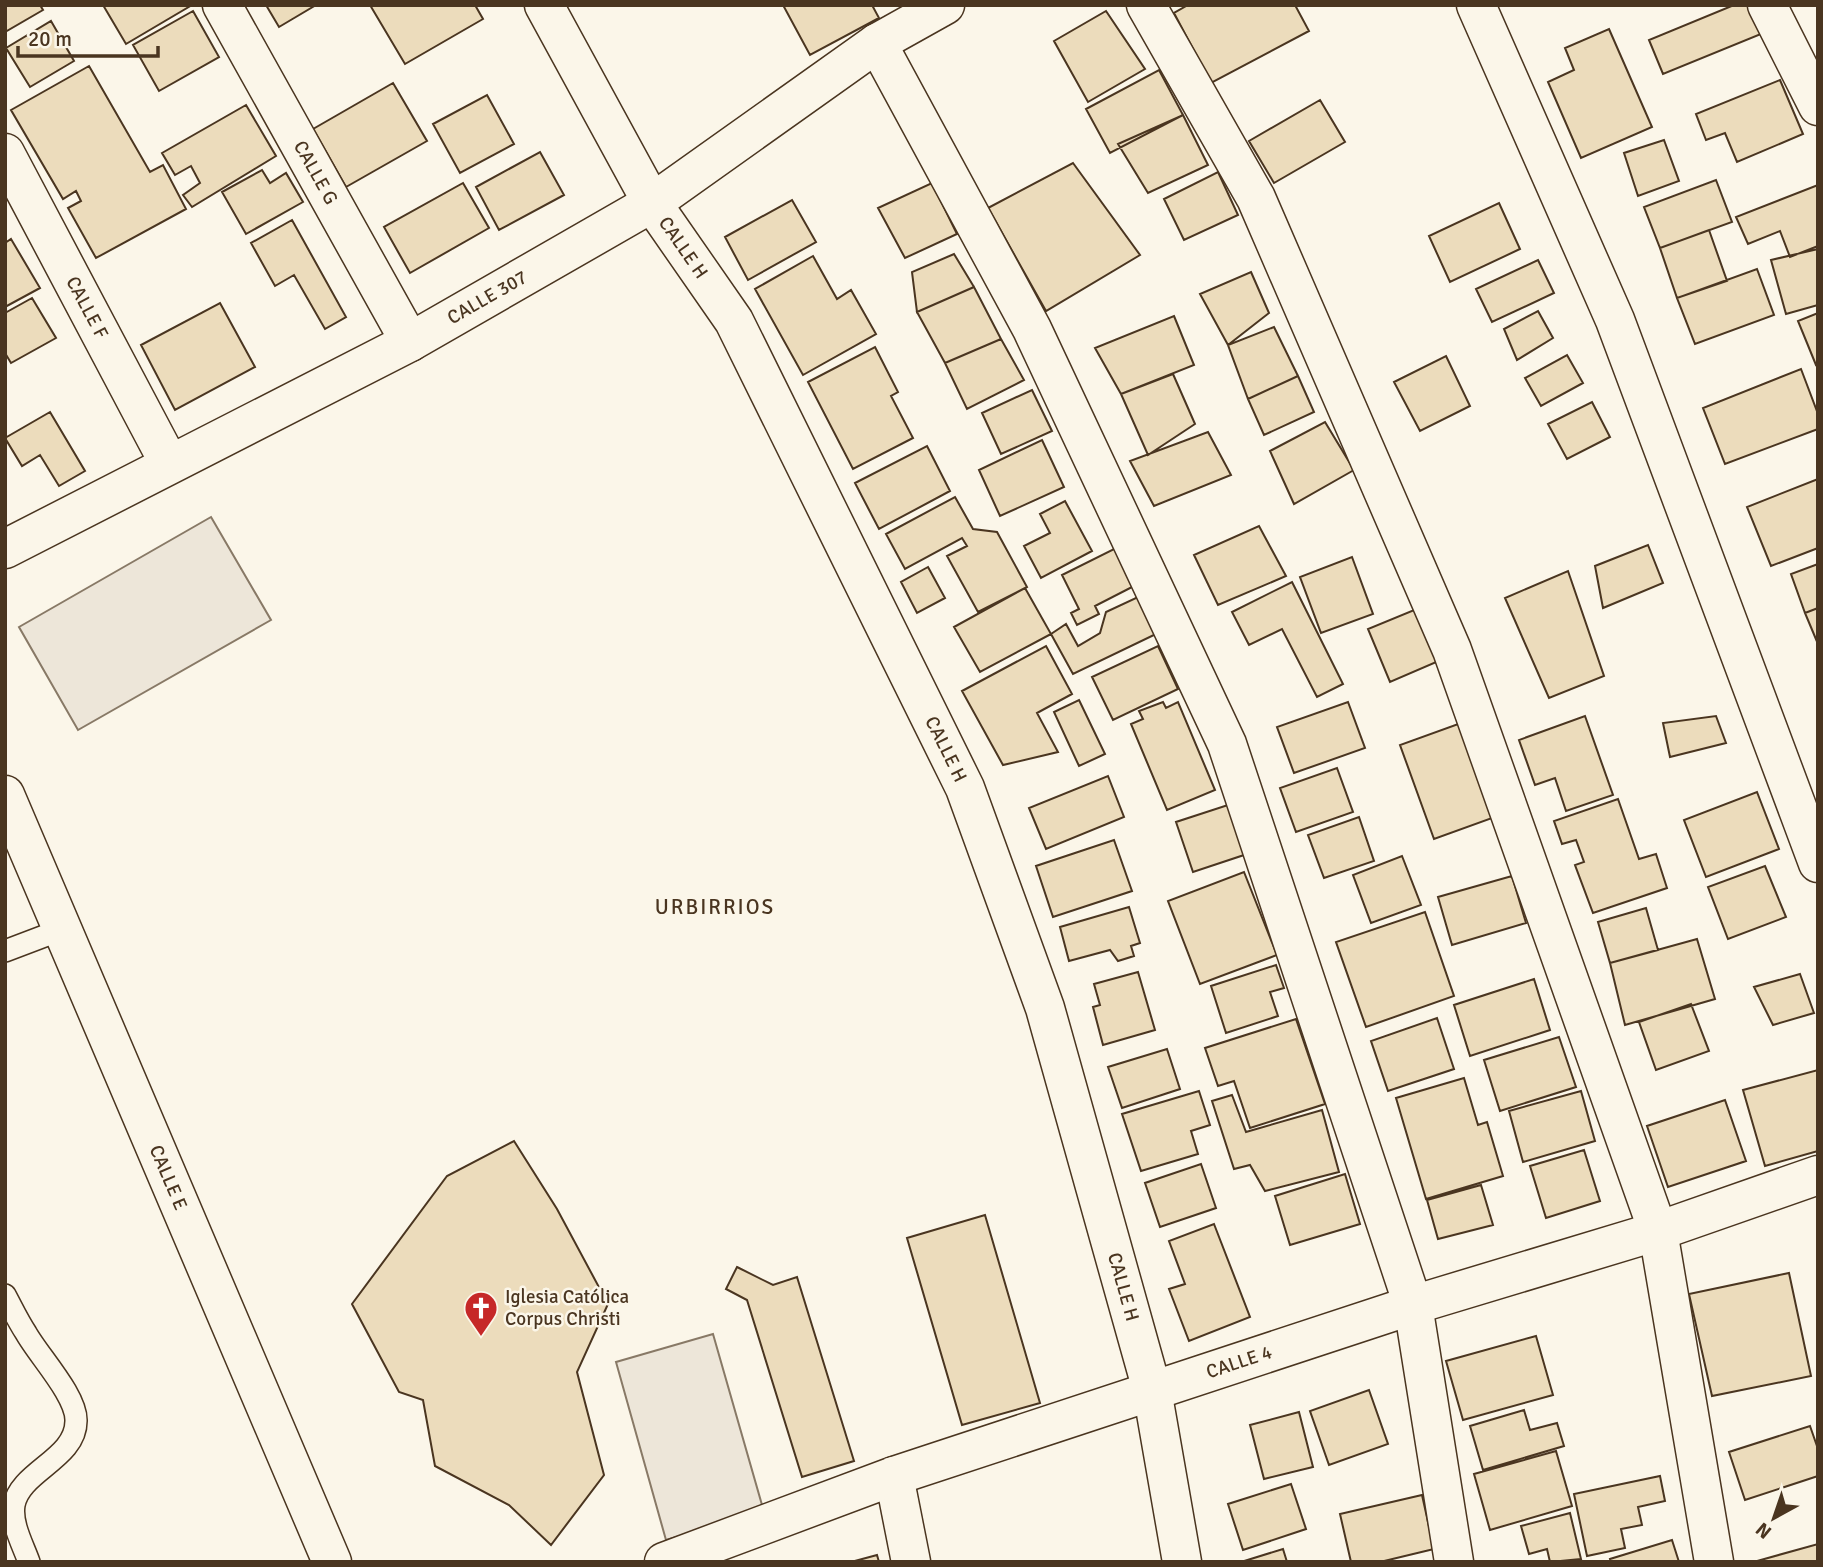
<svg xmlns="http://www.w3.org/2000/svg" width="1823" height="1567" font-family="Signika,sans-serif">
<style>
.green{fill:#ede6d9;stroke:#887966;stroke-width:2}
.building{fill:#ecdcbc;stroke:#4a3520;stroke-width:2}
.lines{fill:none;stroke-linecap:round;stroke-linejoin:round}
.lane-casing{stroke:#4a3520;stroke-width:24}
.street-casing{stroke:#4a3520;stroke-width:41}
.secondary-casing{stroke:#4a3520;stroke-width:41}
.lane{stroke:#fbf6e9;stroke-width:21}
.street{stroke:#fbf6e9;stroke-width:38}
.secondary{stroke:#fbf6e9;stroke-width:38}
.labels{text-anchor:middle;dominant-baseline:central;stroke-width:5;stroke-linejoin:round;paint-order:stroke}
.street-label{font-size:19px;fill:#4a3520;stroke:#fbf6e9}
.poi-label{font-size:19px;fill:#4a3520;stroke:#fbf6e9;text-anchor:start}
.neighbourhood-label{font-size:21px;letter-spacing:2px;fill:#4a3520;stroke:#fbf6e9}
</style>
<rect width="100%" height="100%" fill="#fbf6e9"/>
<path class="green" d="M211 517 271 620 78 730 19 627Z
M713 1334 764 1512 666 1540 616 1362Z"/>
<path class="building" d="M5 5H40L43 10 5 32Z
M103 5H192L126 44Z
M266 5H316L279 27Z
M370 5H475L483 19 405 64Z
M783 5H872L879 18 810 55Z
M1188 5H1295L1309 31 1211 83 1174 13Z
M1734 5H1749L1761 34 1663 74 1649 40Z
M193 11 219 57 159 91 133 45Z
M1106 11 1145 69 1088 102 1054 41Z
M51 21 74 61 30 87 6 48Z
M1609 29 1652 127 1581 158 1548 82 1574 70 1565 48Z
M89 66 150 172 163 165 186 209 96 258 68 208 81 201 76 191 63 199 11 110Z
M1159 70 1183 115 1110 153 1086 109Z
M1780 80 1803 134 1737 162 1725 133 1706 140 1696 114Z
M393 83 427 141 346 187 313 129Z
M487 95 514 144 460 173 433 124Z
M1320 100 1345 142 1274 183 1249 141Z
M246 105 276 156 192 207 183 195 200 183 191 166 175 175 162 153Z
M1183 115 1208 165 1148 193 1118 144Z
M1664 140 1679 181 1638 196 1624 153Z
M540 152 564 195 499 230 476 187Z
M1073 163 1140 255 1046 311 988 208Z
M262 170 270 183 286 173 303 202 246 234 222 192Z
M1218 172 1238 215 1184 240 1164 199Z
M1716 180 1732 222 1660 248 1644 207Z
M463 183 489 228 410 273 384 227Z
M932 183 957 234 905 258 878 208Z
M1818 185V246L1790 257 1780 231 1748 244 1736 217Z
M792 200 816 242 748 280 725 237Z
M1499 203 1520 249 1450 282 1429 236Z
M292 220 346 317 325 329 294 275 275 286 251 243Z
M1709 230 1727 281 1677 298 1660 248Z
M11 239 40 288 5 307V243Z
M1818 249V305L1786 314 1771 260Z
M954 254 974 287 917 312 912 272Z
M813 256 837 299 851 290 876 334 803 375 755 289Z
M1538 260 1554 293 1492 322 1476 289Z
M1757 269 1774 315 1695 344 1677 298Z
M1251 272 1269 313 1228 345 1200 294Z
M974 287 1001 339 945 363 917 312Z
M32 298 56 338 11 363 5 353V313Z
M220 303 255 367 175 410 141 345Z
M1538 311 1553 338 1517 360 1504 329Z
M1818 313V364L1816 365 1798 321Z
M1174 316 1194 365 1121 394 1095 348Z
M1274 327 1298 376 1248 399 1228 345Z
M1001 339 1024 380 967 409 945 363Z
M875 347 898 392 891 396 913 438 853 469 808 382Z
M1567 355 1583 383 1541 406 1525 378Z
M1446 356 1470 406 1420 431 1394 382Z
M1801 369 1818 414V429L1725 464 1703 408Z
M1173 374 1195 424 1148 455 1121 394Z
M1298 376 1314 412 1264 435 1248 399Z
M1032 390 1052 431 1001 454 982 413Z
M1592 402 1610 437 1567 459 1548 424Z
M50 412 85 471 59 486 40 455 22 466 5 438Z
M1325 422 1354 470 1294 504 1270 451Z
M1208 432 1231 475 1154 506 1130 461Z
M1042 440 1064 487 1000 516 979 470Z
M927 446 950 491 879 529 855 483Z
M1818 479V548L1771 566 1747 507Z
M955 497 973 529 997 532 1027 587 978 612 947 556 967 546 962 538 905 569 886 534Z
M1065 501 1092 551 1041 578 1024 546 1050 533 1040 514Z
M1259 526 1286 576 1218 605 1194 555Z
M1648 545 1663 583 1603 608 1595 566Z
M1118 547 1136 585 1095 606 1099 614 1077 625 1071 613 1079 609 1062 575Z
M1352 557 1373 614 1321 633 1300 577Z
M1818 564V608L1805 613 1791 574Z
M928 567 945 598 917 613 901 582Z
M1568 571 1604 676 1549 698 1505 598Z
M1292 582 1343 684 1317 697 1282 629 1249 645 1232 612Z
M1025 588 1051 634 980 672 954 627Z
M1138 597 1156 634 1073 674 1051 634 1066 624 1078 646 1100 633 1106 612Z
M1419 608 1441 660 1390 682 1368 629Z
M1818 608V644L1805 613Z
M1046 646 1072 694 1037 713 1058 752 1003 765 962 691Z
M1158 646 1178 689 1113 720 1092 677Z
M1079 700 1105 754 1079 766 1054 712Z
M1163 702 1166 708 1178 702 1215 790 1167 810 1131 724 1143 719 1139 711Z
M1348 702 1365 748 1294 773 1277 727Z
M1585 716 1613 795 1566 811 1555 778 1535 785 1519 740Z
M1716 716 1726 743 1670 757 1663 723Z
M1461 723 1495 817 1434 839 1400 745Z
M1337 768 1353 812 1296 832 1280 788Z
M1108 776 1124 817 1046 849 1029 808Z
M1757 792 1779 849 1706 877 1684 820Z
M1618 799 1639 859 1656 854 1667 888 1593 913 1575 865 1584 862 1576 840 1562 844 1554 821Z
M1231 804 1247 854 1193 872 1176 822Z
M1359 817 1374 861 1324 878 1308 835Z
M1114 840 1132 891 1053 917 1036 866Z
M1402 856 1421 905 1371 923 1353 875Z
M1765 866 1786 917 1728 939 1708 887Z
M1244 872 1277 955 1200 984 1168 901Z
M1512 876 1526 923 1452 945 1438 897Z
M1129 907 1140 943 1131 946 1134 956 1118 961 1110 950 1069 961 1060 927Z
M1646 908 1658 950 1610 963 1598 922Z
M1425 912 1454 996 1366 1027 1336 942Z
M1697 939 1715 999 1625 1025 1610 963Z
M1276 965 1284 988 1270 992 1278 1016 1226 1033 1211 986Z
M1138 972 1155 1030 1103 1045 1093 1007 1100 1005 1094 984Z
M1800 974 1814 1013 1773 1025 1754 987Z
M1534 979 1550 1030 1470 1056 1454 1005Z
M1691 1004 1709 1051 1656 1070 1639 1022Z
M1437 1018 1454 1069 1388 1091 1371 1041Z
M1296 1019 1325 1104 1250 1128 1234 1081 1218 1086 1205 1048Z
M1559 1037 1576 1087 1500 1111 1484 1060Z
M1167 1049 1180 1089 1122 1108 1108 1067Z
M1818 1070V1151L1765 1166 1743 1090Z
M1464 1078 1478 1125 1487 1122 1503 1176 1426 1199 1396 1098Z
M1199 1091 1210 1125 1191 1131 1198 1154 1141 1171 1122 1114Z
M1581 1091 1595 1141 1523 1162 1509 1111Z
M1232 1095 1246 1132 1322 1110 1339 1172 1265 1191 1250 1165 1234 1169 1212 1101Z
M1725 1100 1746 1161 1668 1187 1647 1126Z
M514 1141 557 1209 608 1304 577 1372 604 1475 551 1545 509 1505 435 1466 423 1400 399 1392 352 1304 447 1176Z
M1584 1150 1600 1201 1546 1218 1530 1166Z
M1201 1164 1216 1208 1160 1227 1145 1183Z
M1345 1174 1360 1224 1290 1245 1275 1196Z
M1481 1185 1493 1225 1438 1239 1427 1200Z
M985 1215 1040 1403 962 1425 907 1238Z
M1214 1224 1250 1317 1189 1341 1169 1289 1185 1284 1169 1241Z
M737 1267 773 1285 797 1277 854 1461 802 1477 747 1300 726 1289Z
M1789 1273 1811 1376 1712 1396 1689 1294Z
M1536 1336 1553 1395 1463 1420 1446 1361Z
M1369 1390 1388 1444 1329 1465 1310 1411Z
M1524 1410 1530 1430 1557 1423 1564 1446 1483 1470 1470 1426Z
M1299 1412 1313 1467 1264 1479 1250 1425Z
M1810 1426 1818 1449V1476L1745 1500 1729 1452Z
M1556 1451 1572 1506 1490 1530 1474 1474Z
M1660 1476 1665 1501 1638 1507 1642 1525 1621 1529 1625 1548 1587 1556 1574 1494Z
M1291 1484 1306 1529 1243 1550 1228 1504Z
M1422 1495 1434 1549 1380 1562H1351L1340 1514Z
M1570 1513 1581 1559 1550 1562 1547 1549 1529 1554 1521 1526Z
M1672 1540 1679 1562H1611L1610 1559Z
M1818 1544V1562H1757V1561Z
M1283 1549 1287 1562H1241Z
M877 1555 879 1562H851Z"/>
<g class="lines">
<defs>
<path id="lane" d="M5 951 63 929
M5 1295C12 1308 18 1321 26 1333 38 1355 77 1396 76 1421 76 1459 20 1471 14 1505 11 1524 23 1545 29 1562"/>
<g id="street">
<path id="s1" d="M222 5 410 342"/>
<path id="s2" d="M544 5 652 203 734 321 965 788 1045 1008 1152 1390 1182 1562"/>
<path d="M1146 5 1256 198 1452 650 1658 1231 1714 1562"/>
<path d="M1476 5 1615 320 1818 863"/>
<path d="M1767 5 1818 106"/>
<path d="M877 43 1032 329 1227 744 1413 1305 1454 1562"/>
<path id="s3" d="M5 153 169 463"/>
<path d="M894 1476 911 1562"/>
</g>
<g id="secondary">
<path id="s4" d="M5 549 410 342 652 203 877 43 945 5"/>
<path id="s5" d="M5 795 332 1562"/>
<path id="s6" d="M664 1562 894 1476 1413 1305 1658 1231 1818 1175"/>
</g>
</defs>
<use href="#lane" class="lane-casing"/>
<use href="#street" class="street-casing"/>
<use href="#secondary" class="secondary-casing"/>
<use href="#lane" class="lane"/>
<use href="#street" class="street"/>
<use href="#secondary" class="secondary"/>
</g>
<defs>
<symbol id="church-pin" viewBox="-11 -11 22 30"><path d="M0 17L-7.5 6A9.5 9.5 0 1 1 7.5 6Z" fill="#c62828" stroke="#fbf6e9"/><path d="M-1.2-6h2.4v3.5h3.3v2.4h-3.3V6h-2.4V-.1h-3.3v-2.4h3.3Z" fill="#fff"/></symbol>
</defs>
<g fill-rule="evenodd">
<use href="#church-pin" x="462" y="1289" width="38" height="52"/>
</g>
<g class="labels">
<g class="street-label">
<text stroke="none"><textPath href="#s1" startOffset="192">CALLE G</textPath></text>
<text stroke="none"><textPath href="#s2" startOffset="280">CALLE H</textPath></text>
<text stroke="none"><textPath href="#s4" startOffset="544">CALLE 307</textPath></text>
<text stroke="none"><textPath href="#s3" startOffset="175">CALLE F</textPath></text>
<text stroke="none"><textPath href="#s2" startOffset="847">CALLE H</textPath></text>
<text stroke="none"><textPath href="#s5" startOffset="416">CALLE E</textPath></text>
<text stroke="none"><textPath href="#s2" startOffset="1414">CALLE H</textPath></text>
<text stroke="none"><textPath href="#s6" startOffset="609">CALLE 4</textPath></text>
</g>
<g class="poi-label">
<text x="505" y="1297">Iglesia Católica<tspan x="505" dy="22">Corpus Christi</tspan></text>
</g>
<g class="neighbourhood-label">
<text x="715" y="907">URBIRRIOS</text>
</g>
</g>
<rect width="1823" height="1567" fill="none" stroke="#4a3520" stroke-width="14"/>
<g transform="translate(1774 1518) rotate(220)" stroke="#fbf6e9" stroke-width="5" paint-order="stroke">
<path d="M0-5L12 26L0 18L-12 26Z" fill="#4a3520"/>
<text y="-10" font-size="19" font-weight="bold" text-anchor="middle" fill="#4a3520">N</text>
</g>
<path d="M18 46v10h140v-10" fill="none" stroke="#4a3520" stroke-width="3.5"/>
<text x="28" y="46" font-size="21" fill="#4a3520" stroke="#fbf6e9" stroke-width="5" paint-order="stroke">20 m</text>
</svg>
